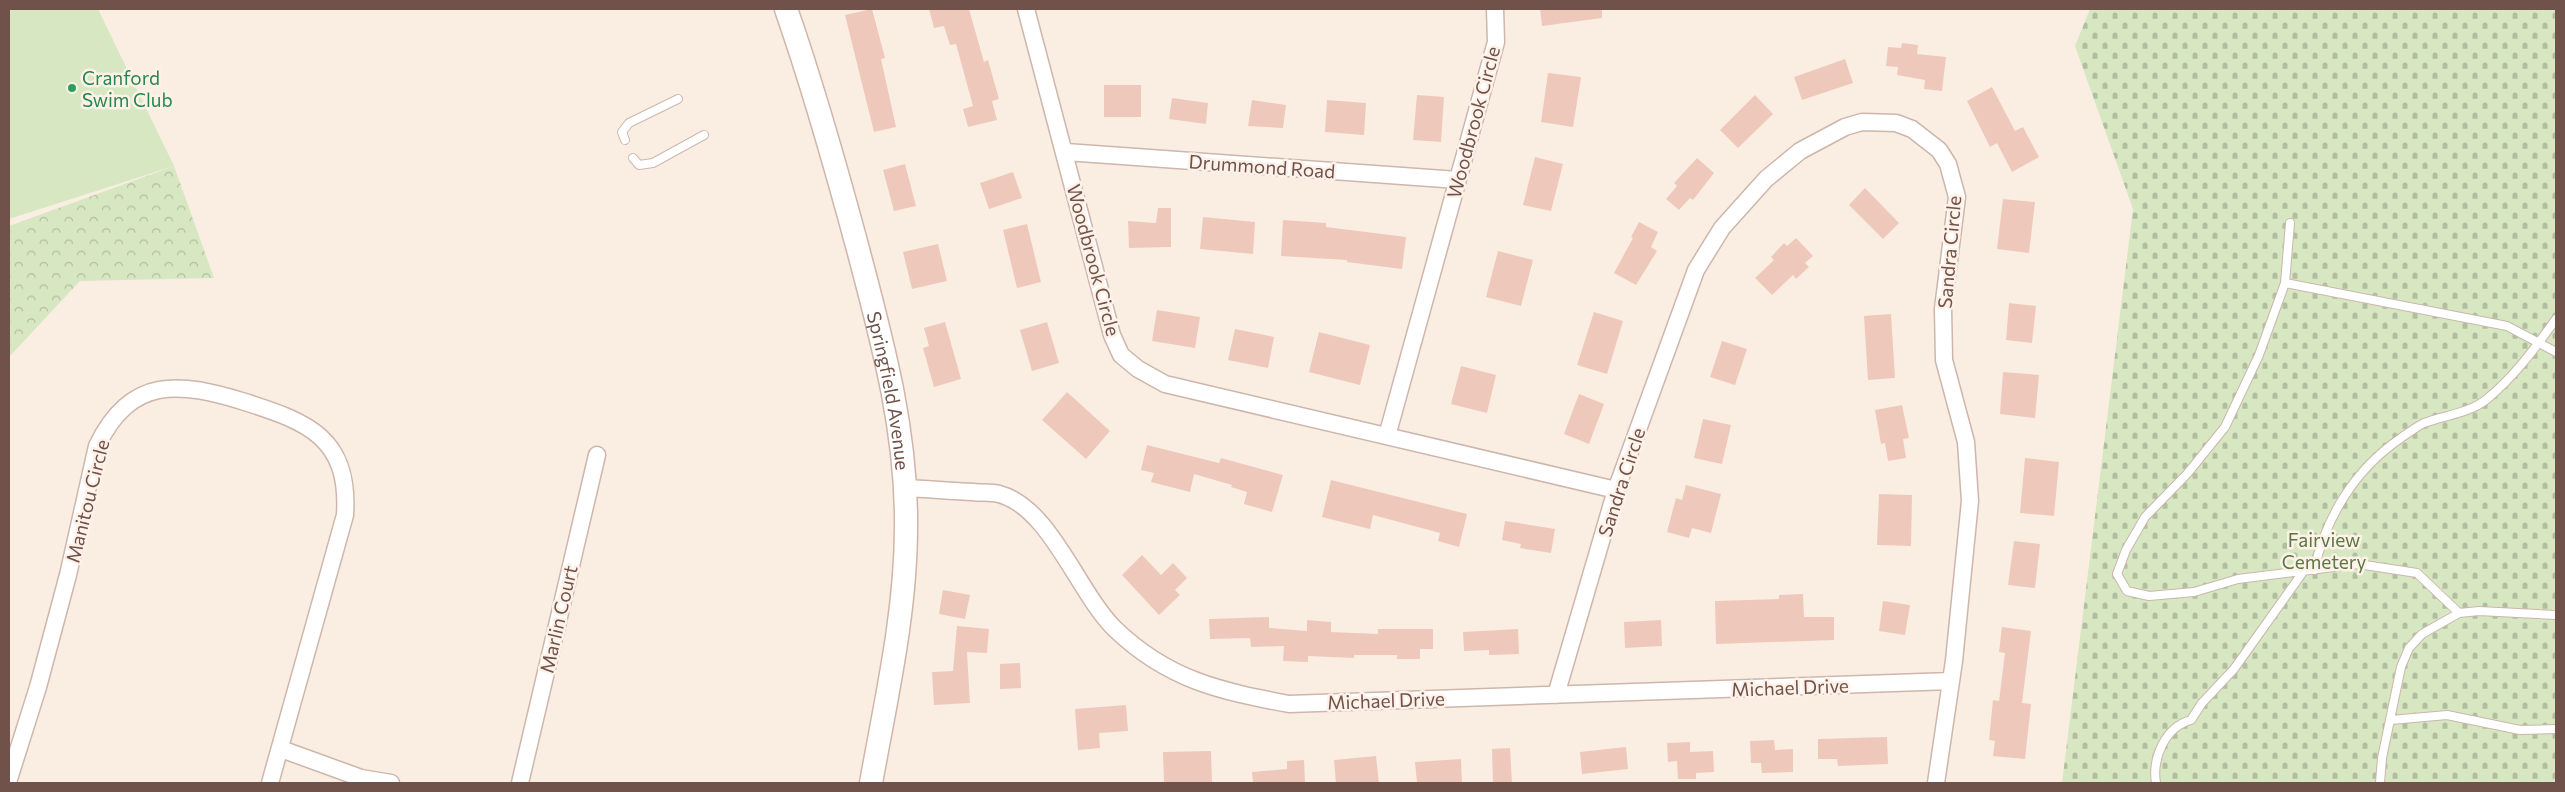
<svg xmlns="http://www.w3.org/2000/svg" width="2565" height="792" font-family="Commissioner,sans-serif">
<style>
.forest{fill:url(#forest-crowns)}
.cemetery{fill:url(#cemetery-stones)}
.park{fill:#d6e7c2}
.building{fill:#eec9bb}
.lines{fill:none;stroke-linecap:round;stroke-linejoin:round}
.service-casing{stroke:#cdb6ac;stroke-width:10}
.minor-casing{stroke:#cdb6ac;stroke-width:19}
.secondary-casing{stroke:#d0b5aa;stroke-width:25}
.service{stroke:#fff;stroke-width:8}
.minor{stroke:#fff;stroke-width:16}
.secondary{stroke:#fff;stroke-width:22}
.leisure-dot{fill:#2e9e5b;stroke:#fef2e8;stroke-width:2}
.labels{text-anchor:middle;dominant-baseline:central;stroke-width:5;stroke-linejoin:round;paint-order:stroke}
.leisure-label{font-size:19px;fill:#27864d;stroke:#fef2e8;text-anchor:start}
.street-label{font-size:19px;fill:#70524a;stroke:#fef2e8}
.park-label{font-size:19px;fill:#597643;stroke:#fef2e8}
</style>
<defs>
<pattern id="forest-crowns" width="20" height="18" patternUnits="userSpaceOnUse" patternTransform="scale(1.25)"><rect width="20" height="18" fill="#d6e7c2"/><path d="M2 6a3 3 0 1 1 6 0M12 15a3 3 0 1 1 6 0" fill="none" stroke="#b2bea0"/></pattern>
<pattern id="cemetery-stones" width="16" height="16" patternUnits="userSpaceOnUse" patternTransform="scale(1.25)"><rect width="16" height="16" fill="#d6e7c2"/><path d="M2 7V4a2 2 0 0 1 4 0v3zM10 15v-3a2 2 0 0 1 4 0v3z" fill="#b2bea0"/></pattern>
</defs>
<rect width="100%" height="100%" fill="#faeee2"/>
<path class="forest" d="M174 166 214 278 80 281 9 357V226Z"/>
<path class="cemetery" d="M2090 9H2556V783H2062L2133 209 2075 46Z"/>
<path class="park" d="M9 9H98L174 166 9 219Z"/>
<path class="building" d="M872 9 885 58 881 59 896 127 874 132 845 15Z
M929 9H969L984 62 988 60 999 99 992 101 997 120 968 127 963 109 973 106 956 44 950 45 944 26 934 28Z
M1540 9H1602V18L1542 26Z
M1902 43 1918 45 1917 54 1946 57 1942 91 1924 89 1925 80 1897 75 1898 67 1886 66 1888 47 1901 48Z
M1845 59 1853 83 1802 100 1794 77Z
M1548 73 1581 77 1573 127 1541 122Z
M1104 85H1141V117H1104Z
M1992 87 2015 131 2023 127 2039 157 2012 172 1997 143 1990 147 1967 101Z
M1417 95 1444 97 1441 142 1413 140Z
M1755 95 1773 114 1738 148 1720 130Z
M1172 98 1208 103 1206 124 1169 119Z
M1252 100 1286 105 1283 128 1248 126Z
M1327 100 1366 103 1364 135 1325 132Z
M1535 157 1563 164 1551 211 1523 205Z
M1697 158 1714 173 1693 200 1690 198 1679 210 1666 199 1677 186 1674 183Z
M905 164 916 206 894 211 883 170Z
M1013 172 1022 198 989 209 980 183Z
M1865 188 1899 223 1883 239 1849 205Z
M2003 199 2035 202 2029 253 1997 249Z
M1158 208H1171V247L1129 248 1128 221 1156 223Z
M1203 217 1255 222 1253 254 1200 249Z
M1283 220 1326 223V227L1406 237 1402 269 1347 262V260L1281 256Z
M1639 222 1658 232 1651 247 1657 251 1636 285 1614 273 1633 238 1631 237Z
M1027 224 1041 282 1017 288 1003 230Z
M1796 238 1813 256 1805 263 1809 267 1796 279 1793 275 1772 295 1755 278 1774 260 1771 257 1784 243 1787 246Z
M938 244 947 281 912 289 903 252Z
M1498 251 1533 260 1521 306 1486 297Z
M2009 303 2036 306 2032 343 2006 340Z
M1157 310 1200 317 1195 348 1152 341Z
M1594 312 1623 321 1607 374 1577 365Z
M1891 314 1895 378 1868 380 1864 316Z
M945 322 961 379 934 387 923 348 929 346 924 328Z
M1047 322 1059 363 1032 371 1020 330Z
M1235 329 1274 337 1268 368 1228 360Z
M1319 332 1370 345 1360 385 1309 372Z
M1722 341 1747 349 1735 385 1710 377Z
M1461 366 1496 375 1487 413 1451 404Z
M2003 372 2039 375 2035 418 2000 414Z
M1067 392 1110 431 1086 459 1042 420Z
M1579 394 1604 404 1589 444 1564 434Z
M1902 405 1909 438 1903 439 1906 458 1888 461 1885 443 1881 444 1875 410Z
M1703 419 1731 425 1722 464 1694 458Z
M1147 445 1219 463 1221 458 1283 475 1272 512 1244 504 1247 492 1231 487 1232 485 1194 474 1190 492 1151 482 1154 473 1141 470Z
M2025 458 2059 462 2054 516 2020 513Z
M1331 480 1467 514 1459 547 1438 541 1440 533 1373 515 1370 529 1322 517Z
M1686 485 1721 494 1711 533 1692 528 1689 538 1667 532 1676 498 1682 500Z
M1879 494 1912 495 1911 546 1877 545Z
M1505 521 1555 529 1551 553 1520 548 1521 544 1502 540Z
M2014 541 2040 544 2035 588 2008 585Z
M1142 555 1161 575 1173 563 1187 578 1175 590 1180 595 1159 615 1122 575Z
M943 590 970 595 965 619 939 614Z
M1803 594 1804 617H1834V640L1716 644 1715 601 1779 599V595Z
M1883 601 1910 605 1905 635 1879 631Z
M1269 617V628L1307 631V620L1331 622V632L1378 634V629H1433V649H1420V659H1397V655H1354V658L1308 656V662L1283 661 1284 646 1251 647 1250 638 1210 639 1209 619Z
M1661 620 1662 646 1625 648 1624 622Z
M957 626 989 629 987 653 967 652 970 703 934 705 932 672 953 671Z
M2002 627 2031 631 2022 703 2031 704 2025 759 1993 756 1995 741 1989 740 1993 700 1999 701 2005 653 1999 652Z
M1518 629 1519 654 1489 655V650L1464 651 1463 632Z
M1020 663 1021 688 1000 689V664Z
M1126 705 1128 731 1099 733 1100 748 1078 750 1075 709Z
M1887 737 1888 764 1838 766 1837 759H1818V739Z
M1774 740 1775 750 1793 749V772L1762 773 1761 763H1751L1750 741Z
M1690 742V752L1713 751 1714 772 1696 773V779H1678L1677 761 1668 762 1667 743Z
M1626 747 1628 769 1582 774 1580 752Z
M1510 748 1512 783H1493L1492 749Z
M1211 751 1212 783H1164L1163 752Z
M1376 756 1379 783H1336L1334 760Z
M1461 759 1462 783H1417L1415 762Z
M1304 760 1305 783H1253L1252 772 1287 769V761Z"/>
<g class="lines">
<defs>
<path id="service" d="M625 140 622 132 629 123 678 99
M633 158 639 165 653 163 704 135
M2290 223 2285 283 2259 355 2225 427 2187 474 2145 517 2126 550 2117 574 2127 591 2149 596 2194 592 2238 579 2358 564 2417 573 2459 613
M2285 283 2507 326 2556 352
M2314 570C2326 517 2355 469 2401 438 2408 433 2416 427 2424 423 2445 415 2468 414 2487 399 2514 377 2536 347 2556 319
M2391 720 2447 715 2520 730 2556 729
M2156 783C2152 758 2165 727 2191 720L2202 703 2234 669 2303 572
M2380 783 2382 758 2401 667 2409 648 2422 634 2459 613 2479 611 2556 615"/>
<path id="minor" d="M1026 9 1112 335 1121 355 1138 369 1165 384 1616 490
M1066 152 1458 180
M1387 436 1496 42 1495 9
M905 488C928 489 950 491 973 492 981 493 991 492 999 494 1050 507 1078 593 1115 629 1168 680 1220 691 1289 704L1951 681
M1556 695 1616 490 1696 270 1722 228 1766 179 1800 151 1845 127 1862 122 1896 123 1912 129 1939 150 1948 164 1957 197 1943 309 1944 360 1966 442 1970 501 1954 661 1936 783
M281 749 361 778 391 783
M9 779 38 687 68 575 97 446C131 375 180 382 245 402 308 422 350 438 345 515L270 783
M520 783 597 455"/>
<g id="secondary">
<path id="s1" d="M786 9C814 89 837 171 859 253 883 344 907 432 906 527 906 613 886 699 871 783"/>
</g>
</defs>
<use href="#service" class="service-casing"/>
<use href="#minor" class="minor-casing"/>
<use href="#secondary" class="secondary-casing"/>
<use href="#service" class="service"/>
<use href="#minor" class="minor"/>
<use href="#secondary" class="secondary"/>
</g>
<circle class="leisure-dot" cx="72" cy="88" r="5"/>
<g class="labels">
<g class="leisure-label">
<text x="82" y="77">Cranford<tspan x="82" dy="22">Swim Club</tspan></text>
</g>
<g class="street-label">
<text transform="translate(1473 122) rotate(-75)">Woodbrook Circle</text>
<text transform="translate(1262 166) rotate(4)">Drummond Road</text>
<text transform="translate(1949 252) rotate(-85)">Sandra Circle</text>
<text transform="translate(1094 260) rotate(75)">Woodbrook Circle</text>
<text stroke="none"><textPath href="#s1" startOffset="396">Springfield Avenue</textPath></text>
<text transform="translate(1621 482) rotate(-72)">Sandra Circle</text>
<text transform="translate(87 501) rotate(-76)">Manitou Circle</text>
<text transform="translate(558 619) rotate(-77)">Marlin Court</text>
<text transform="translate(1790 687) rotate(-2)">Michael Drive</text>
<text transform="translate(1386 700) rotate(-2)">Michael Drive</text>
</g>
<g class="park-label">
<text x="2324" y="539">Fairview<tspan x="2324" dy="22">Cemetery</tspan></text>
</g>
</g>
<rect width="2565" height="792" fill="none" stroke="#70524a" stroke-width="20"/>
</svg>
